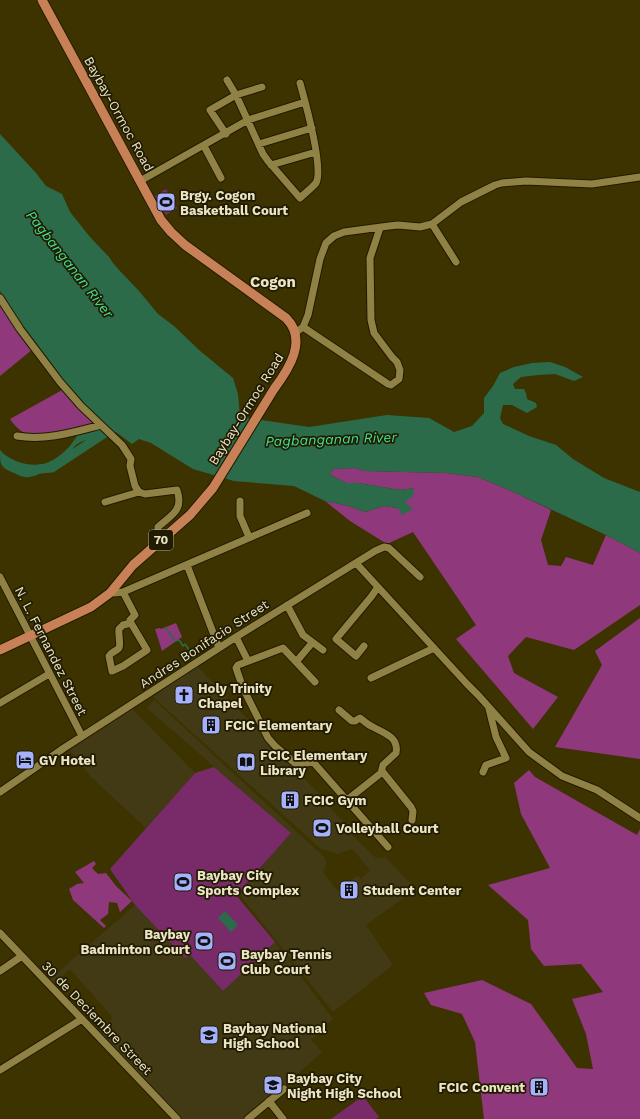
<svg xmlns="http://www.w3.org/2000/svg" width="640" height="1119" font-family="'Work Sans',sans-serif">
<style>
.built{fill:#423a14}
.green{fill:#782b68}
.forest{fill:#8f387c}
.water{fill:#2c6b49}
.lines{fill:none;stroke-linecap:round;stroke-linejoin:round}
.stream{stroke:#2c6b49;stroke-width:1.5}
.river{stroke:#2c6b49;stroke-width:9}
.minor-casing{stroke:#221b00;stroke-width:9}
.major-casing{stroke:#221b00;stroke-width:11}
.minor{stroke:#908245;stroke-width:7}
.major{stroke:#c88156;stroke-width:9}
.labels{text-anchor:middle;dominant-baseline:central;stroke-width:3.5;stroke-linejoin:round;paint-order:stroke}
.shield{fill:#211b02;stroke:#aea88b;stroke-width:1}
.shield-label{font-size:12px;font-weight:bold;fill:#ebe5c6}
.street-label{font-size:13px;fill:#ebe5c6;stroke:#211b02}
.poi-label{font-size:13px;font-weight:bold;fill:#ebe5c6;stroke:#211b02;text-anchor:start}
.water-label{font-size:14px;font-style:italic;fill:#41e294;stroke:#211b02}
.quarter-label{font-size:15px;font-weight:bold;fill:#ebe5c6;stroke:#211b02}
</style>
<rect width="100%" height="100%" fill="#3d3300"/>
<path class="built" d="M196 665 324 799 325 803 344 822 349 832 376 858 385 857 416 889 366 925 393 965 333 1012 239 894 290 833 147 708 154 700 324 857 327 862 323 872 338 891 356 876H359L361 879 370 870 352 849 338 854 321 849 153 697Z
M132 709 195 773 146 828 91 777 70 750Z
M135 905 185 958 190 955 223 991 275 942 333 1019 311 1040 322 1052 247 1119H182L98 1030 113 1018 70 969 53 985 49 980Z"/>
<path class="green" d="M166 189 177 208 166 215 155 196Z
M214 767 291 833 236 895 275 942 223 991 190 955 185 958 135 905 110 869 195 773Z
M363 1096 379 1117 376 1119H331Z"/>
<path class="forest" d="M0 303 33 349 0 376Z
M64 389 97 424C82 428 36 439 23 432 18 429 13 424 10 419Z
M354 468 365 471 446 473 478 477 518 494 551 510 541 540 548 565 561 566 566 557 593 565 606 535 640 553V605L574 650 526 637 508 656 514 673 558 697 533 729 456 639 476 625 413 532 387 544 350 521 325 501 349 506 365 512 384 506 398 508 405 502 414 488 400 490 358 483H346L329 474 334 469Z
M640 618V759L555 747 602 665 595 651Z
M176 623 182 637 162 651 155 629 160 628 161 629Z
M529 770 535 777 637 835 640 829V1119H484L475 1042 462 1014 431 1005 424 993 482 980 531 1004 577 1068 593 1069 586 1034 572 999 603 992 581 964 544 966 531 949 528 920 488 885 550 868 521 814 514 783Z
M94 861 96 864 92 868 98 874 106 873 116 886 132 901 120 912 117 903 109 902 108 914 100 920 106 926 104 928 73 900 69 889 77 884 84 883 75 872Z"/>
<path class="water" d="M0 120V134L36 173 46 186 62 194 70 212 90 237 109 257 113 263 119 270 139 291 158 314 174 326 199 350 233 378 238 394 240 417 309 427 387 415 429 418 454 432 472 426 484 413V398L493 386 500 373 514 367 532 363 550 362 565 367 583 377 574 381 555 374 538 375 521 377 513 384 515 389H524L526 393 527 399 536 403 537 407 527 413 512 405H503L500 418 503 424 529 436 556 445 573 459 604 478 640 492V553L606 535 518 494 478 477 446 473 365 471 354 468 334 469 329 474 346 483H358L400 490 414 488 413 496 405 502 413 509 402 515 398 508 384 506 365 512 349 506 325 501 294 486 234 481 193 469 151 443 139 439 132 444 116 432C110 441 90 436 79 443 73 446 71 453 67 457 59 464 35 479 25 477 21 477 17 474 14 473 0 467 0 465 0 450 10 462 34 469 49 462 61 457 72 445 78 434L103 428 106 424 85 406 68 386 10 308 0 291Z
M225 911 238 925 231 932 218 918Z"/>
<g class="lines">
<path class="stream" d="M166 628 175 641 179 640 183 646 185 644 195 658"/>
<path class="river" d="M40 469 52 468 108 431"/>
<defs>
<path id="minor" d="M227 80 236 95 263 154 268 161 300 198C305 193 312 188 316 183 324 168 305 101 300 83
M226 134 210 110 236 95 262 87
M259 144 312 128
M204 146 221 178
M271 165 316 152
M140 181 248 120 305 102
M432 224 456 262
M0 298 20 329 60 382 81 406 122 445 131 459 130 466 135 486 139 492 145 494 177 490C184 511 171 515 158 527L157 544
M303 327 388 384 391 385 399 379 400 370 397 362 392 357 374 333 371 320 370 258 380 228
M295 333 303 327 308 315 320 259 326 243 334 236 344 232 389 226 398 225 420 227 432 224 461 202 495 185 502 183 526 181 592 184 640 177
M17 436C46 441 74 432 101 425
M240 501V516L249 537
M105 502 139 492
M356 563 467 684 479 696 529 752 562 776 597 790 640 818
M187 565 219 648
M0 577 82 736
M112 591 115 593 123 592 307 513
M123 592 135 615 130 620 131 623 123 625 119 629C118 633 121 646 119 648 115 652 111 652 109 656L112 671 123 666 147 650 131 623
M287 605 303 635 323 650
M236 637 248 661
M364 646 356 656 336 639 371 597 378 587
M296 662 312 643
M371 678 434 648
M315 682 283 648 238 665 236 668 243 688 268 738 276 747 296 764C302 765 308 761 314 763L388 847
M0 703 49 674
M339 710 352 721H355L360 718C364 721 368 725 373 727 384 733 399 737 396 753L383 765 381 773 347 800
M382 771 411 807 413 811 412 820
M483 772 486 765 506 758 496 737 489 709
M0 792 64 748 236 637 375 551 384 547 389 548 420 577
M0 933 177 1119
M0 971 22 956
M0 1070 82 1019
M269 1101 283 1119
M248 1119 284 1089"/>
<path id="major" d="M0 650 91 607 110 593 133 565 190 515 213 488 274 389C289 369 308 340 286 318L185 245 171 232 161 220 42 0"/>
</defs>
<use href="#minor" class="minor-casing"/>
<use href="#major" class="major-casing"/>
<use href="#minor" class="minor"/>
<use href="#major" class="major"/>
</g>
<defs>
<symbol id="stadium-square" viewBox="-11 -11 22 22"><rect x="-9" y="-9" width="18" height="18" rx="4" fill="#a6b1fc" stroke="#211b02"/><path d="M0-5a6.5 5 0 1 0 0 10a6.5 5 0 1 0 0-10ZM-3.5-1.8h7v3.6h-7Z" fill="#111"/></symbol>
<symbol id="church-square" viewBox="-11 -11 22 22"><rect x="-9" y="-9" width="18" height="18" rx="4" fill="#a6b1fc" stroke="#211b02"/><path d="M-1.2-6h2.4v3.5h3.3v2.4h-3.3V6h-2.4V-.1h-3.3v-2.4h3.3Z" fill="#111"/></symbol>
<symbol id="building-square" viewBox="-11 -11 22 22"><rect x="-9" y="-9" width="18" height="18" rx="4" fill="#a6b1fc" stroke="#211b02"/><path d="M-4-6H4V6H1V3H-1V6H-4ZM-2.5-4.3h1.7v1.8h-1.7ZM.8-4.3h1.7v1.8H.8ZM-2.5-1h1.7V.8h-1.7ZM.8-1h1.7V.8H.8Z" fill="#111"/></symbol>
<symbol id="hotel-square" viewBox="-11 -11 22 22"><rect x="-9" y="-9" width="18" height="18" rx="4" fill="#a6b1fc" stroke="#211b02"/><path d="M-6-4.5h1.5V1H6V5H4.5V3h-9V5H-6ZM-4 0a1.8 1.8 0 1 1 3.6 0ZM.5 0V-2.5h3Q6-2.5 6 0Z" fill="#111"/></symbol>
<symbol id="library-square" viewBox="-11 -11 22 22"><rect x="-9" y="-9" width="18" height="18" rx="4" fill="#a6b1fc" stroke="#211b02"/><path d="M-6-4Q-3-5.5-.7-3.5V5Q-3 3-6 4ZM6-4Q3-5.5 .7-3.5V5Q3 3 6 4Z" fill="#111"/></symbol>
<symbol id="school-square" viewBox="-11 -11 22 22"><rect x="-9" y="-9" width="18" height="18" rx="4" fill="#a6b1fc" stroke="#211b02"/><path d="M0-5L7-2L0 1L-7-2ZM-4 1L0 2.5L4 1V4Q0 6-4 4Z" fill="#111"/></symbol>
</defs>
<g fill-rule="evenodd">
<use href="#stadium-square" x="155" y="191" width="22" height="22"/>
<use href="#church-square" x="173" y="684" width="22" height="22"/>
<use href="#building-square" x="200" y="714" width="22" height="22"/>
<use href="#hotel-square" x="14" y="749" width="22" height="22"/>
<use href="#library-square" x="235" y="751" width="22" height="22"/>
<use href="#building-square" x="279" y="789" width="22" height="22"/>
<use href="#stadium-square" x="311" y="817" width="22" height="22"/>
<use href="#stadium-square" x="172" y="871" width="22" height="22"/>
<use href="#building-square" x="338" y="879" width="22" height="22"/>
<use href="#stadium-square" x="193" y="930" width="22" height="22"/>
<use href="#stadium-square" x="216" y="950" width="22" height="22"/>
<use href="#school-square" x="198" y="1024" width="22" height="22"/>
<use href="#school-square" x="262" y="1074" width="22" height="22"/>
<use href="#building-square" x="528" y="1076" width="22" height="22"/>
</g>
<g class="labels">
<rect class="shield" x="149" y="530" width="24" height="20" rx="3"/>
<g class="shield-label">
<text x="161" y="540">70</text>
</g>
<g class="street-label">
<text transform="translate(119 114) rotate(61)">Baybay-Ormoc Road</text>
<text transform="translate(246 409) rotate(-58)">Baybay-Ormoc Road</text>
<text transform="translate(204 644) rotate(-33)">Andres Bonifacio Street</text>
<text transform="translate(51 651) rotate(63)">N. L. Fernandez Street</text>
<text transform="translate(97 1018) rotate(46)">30 de Deciembre Street</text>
</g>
<g class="poi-label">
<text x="180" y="195">Brgy. Cogon<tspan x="180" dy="15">Basketball Court</tspan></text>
<text x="198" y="688">Holy Trinity<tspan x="198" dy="15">Chapel</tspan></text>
<text x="225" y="725">FCIC Elementary</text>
<text x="260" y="755">FCIC Elementary<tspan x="260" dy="15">Library</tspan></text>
<text x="39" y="760">GV Hotel</text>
<text x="304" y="800">FCIC Gym</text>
<text x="336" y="828">Volleyball Court</text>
<text x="197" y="875">Baybay City<tspan x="197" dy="15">Sports Complex</tspan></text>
<text x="363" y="890">Student Center</text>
<text x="190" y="934" text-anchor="end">Baybay<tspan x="190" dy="15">Badminton Court</tspan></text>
<text x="241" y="954">Baybay Tennis<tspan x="241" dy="15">Club Court</tspan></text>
<text x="223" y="1028">Baybay National<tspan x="223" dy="15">High School</tspan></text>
<text x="287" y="1078">Baybay City<tspan x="287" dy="15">Night High School</tspan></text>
<text x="525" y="1087" text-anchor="end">FCIC Convent</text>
</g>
<g class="water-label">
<text transform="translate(70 264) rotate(52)">Pagbanganan River</text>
<text transform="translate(331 439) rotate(-2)">Pagbanganan River</text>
</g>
<g class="quarter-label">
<text x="273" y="282">Cogon</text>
</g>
</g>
</svg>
